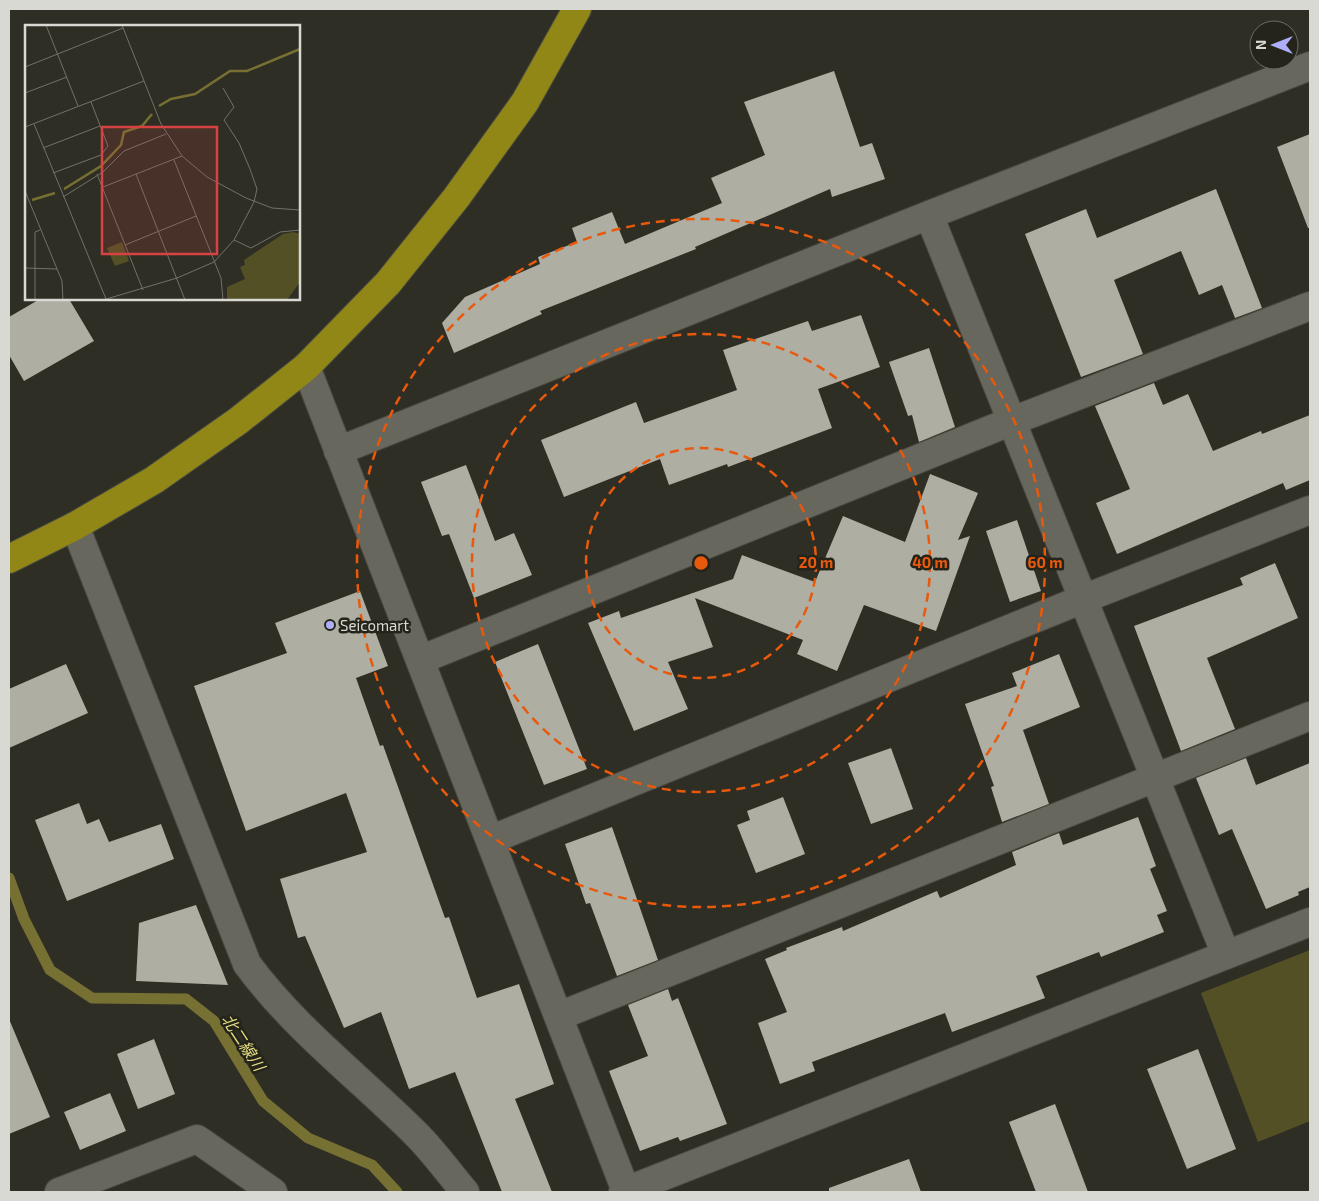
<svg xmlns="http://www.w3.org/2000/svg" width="1319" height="1201" font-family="'Exo 2','Noto Sans JP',sans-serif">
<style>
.green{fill:#545026}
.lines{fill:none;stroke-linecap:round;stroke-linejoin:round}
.stream{stroke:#767033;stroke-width:11}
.building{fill:#afaea3}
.minor-casing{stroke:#494941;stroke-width:30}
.highway-casing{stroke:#494941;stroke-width:30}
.minor{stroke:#67675d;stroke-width:28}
.highway{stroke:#918716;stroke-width:28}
.ring{fill:none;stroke:#e8590c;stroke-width:2.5;stroke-dasharray:9 6}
.poi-dot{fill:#aeaefa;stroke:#25241b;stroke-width:2}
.labels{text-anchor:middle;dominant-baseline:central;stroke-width:5;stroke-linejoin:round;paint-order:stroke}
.poi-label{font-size:15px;fill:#d9d9d3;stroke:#25241b;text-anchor:start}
.water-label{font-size:16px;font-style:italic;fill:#e8df84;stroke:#25241b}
.inset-river{fill:none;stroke:#767033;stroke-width:2.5}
.inset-road{fill:none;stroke:#72726b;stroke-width:1}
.view{fill:#d64342;fill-opacity:0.15;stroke:#d64342;stroke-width:2.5}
.inset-edge{fill:none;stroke:#d9d9d3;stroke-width:2.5}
.centre{fill:#e8590c;stroke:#25241b;stroke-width:2.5}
.ring-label{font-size:15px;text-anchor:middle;font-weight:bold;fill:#e8590c;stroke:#25241b;stroke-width:5;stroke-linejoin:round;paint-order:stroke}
</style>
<rect width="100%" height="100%" fill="#2e2e25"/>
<path class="green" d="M1310 950V1121L1258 1142 1201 993Z"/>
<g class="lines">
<path class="stream" d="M9 878 24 919 50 970 92 998 186 999 214 1021 263 1101 308 1138 372 1165 397 1192"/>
</g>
<path class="building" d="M834 71 860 147 872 143 885 179 832 197 830 189 695 247 696 249 540 311 542 314 454 353 442 323 465 297 540 264 538 257 577 242 572 228 612 212 625 244 722 203 711 178 765 155 744 102Z
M1310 134V228H1308L1277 147Z
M1216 189 1262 308 1235 318 1222 285 1199 295 1181 251 1114 280 1143 354 1081 377 1025 234 1086 209 1097 238Z
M40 299H69L94 341 24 381 9 355V317Z
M861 315 880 367 818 389 832 428 728 467 727 464 669 485 660 459 564 497 541 440 636 402 644 423 737 390 723 350 808 321 812 331Z
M929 348 955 427 919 442 912 415 908 416 889 362Z
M1154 383 1163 405 1188 394 1213 451 1261 431 1262 434 1310 415V480L1286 490 1283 483 1117 554 1096 503 1130 489 1095 406Z
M466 465 495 541 514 533 532 575 474 598 449 534 442 536 421 482Z
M930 474 978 493 958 540 970 536 936 631 864 605 837 671 797 654 803 640 695 598 713 647 668 662 688 709 634 731 588 623 619 611 621 618 733 579 742 555 815 582 843 516 905 542Z
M1017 520 1041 591 1010 602 986 531Z
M1275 563 1298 618 1207 658 1235 729 1181 751 1134 626 1243 585 1240 578Z
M360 591 388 666 356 678 380 746 383 745 445 918 449 917 477 998 519 984 554 1084 515 1099 552 1192H502L455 1072 409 1089 381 1012 344 1028 305 936 298 938 280 879 367 852 346 793 246 831 194 686 287 653 275 623Z
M538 644 587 769 544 785 495 662Z
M1059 654 1080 707 1023 730 1049 804 1002 822 991 787 994 786 965 704 1017 686 1012 673Z
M66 664 88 713 9 748V689Z
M891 748 913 809 871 824 848 763Z
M1246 758 1256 785 1310 763V887L1298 892 1299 895 1266 909 1232 829 1219 835 1196 778Z
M783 797 805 854 756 873 737 825 750 820 747 811Z
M79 803 87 824 99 819 109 842 161 824 174 859 67 901 35 820Z
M1138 817 1156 866 1150 869 1167 911 1157 915 1164 932 1101 957 1099 952 1036 976 1045 998 952 1032 945 1013 812 1062 815 1071 780 1084 758 1023 787 1012 765 959 787 950 786 948 842 927 843 931 937 891 940 898 1016 865 1012 852 1059 833 1063 845Z
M612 827 658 960 617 976 590 903 586 904 565 844Z
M196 905 228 985 136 981 139 923Z
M668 989 672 1001 678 998 727 1124 680 1141 678 1137 640 1151 609 1071 648 1056 628 1005Z
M9 1019 50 1117 9 1134Z
M154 1039 175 1094 138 1109 117 1054Z
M1198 1049 1236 1149 1187 1169 1147 1069Z
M110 1093 126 1131 80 1150 64 1112Z
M1055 1104 1088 1192H1036L1009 1122Z
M909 1159 921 1192H829V1188Z"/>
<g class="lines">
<defs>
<path id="minor" d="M929 215 1226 955
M306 367 626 1191
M338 451 929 215 1310 66
M75 526 247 964C295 1029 359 1077 416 1134 434 1152 449 1173 465 1192
M420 660 1012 421 1310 306
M490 840 1083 599 1310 510
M559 1016 1310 716
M59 1192 197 1139 273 1192
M623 1192 1310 922"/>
<path id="highway" d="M9 559 75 526 154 480 238 421 306 367 388 283 456 198 525 102 577 9"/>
</defs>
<use href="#minor" class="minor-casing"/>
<use href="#highway" class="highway-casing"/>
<use href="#minor" class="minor"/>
<use href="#highway" class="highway"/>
</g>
<g class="ring">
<circle cx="701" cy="563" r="115"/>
<circle cx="701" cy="563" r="229"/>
<circle cx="701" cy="563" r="344"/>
</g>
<circle class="poi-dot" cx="330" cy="625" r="5"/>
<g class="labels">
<g class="poi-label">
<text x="340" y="625">Seicomart</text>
</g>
<g class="water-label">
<text transform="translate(244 1042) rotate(57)">北二線川</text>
</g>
</g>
<g transform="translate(25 25)">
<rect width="275" height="275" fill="#2e2e25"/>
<path d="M268 207 275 209V257L262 275H202V262L220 254 215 242 220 240 219 235 258 209ZM97 217 104 236 90 241 82 223Z" fill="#545026"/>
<path class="inset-river" d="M134 81 146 74 170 69 205 46H222L275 24M39 164 76 141 96 120 99 107 117 101 127 89M7 175 30 168"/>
<path class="inset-road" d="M21 0 53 81M97 0 136 99 157 131 182 152 221 173 247 183 275 185M0 42 98 3M198 63 209 82 199 95 214 118 225 144 232 164 229 177M0 68 42 52M9 99 81 274M0 102 119 56M18 123 75 101M149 135 196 253 198 275M28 148 76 130 83 121 66 77M72 149 118 265M111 149 160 275M78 162 157 131M0 166 37 256 38 275M38 172 78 147 99 126 141 109M209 215 226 223 255 207 275 205M100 220 171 191M0 243 32 244M10 275V207L15 205M78 275 152 253 189 237 209 215 229 177"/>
<path class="view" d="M77 102H192V229H77Z"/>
<rect width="275" height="275" class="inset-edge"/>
</g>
<circle cx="701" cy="563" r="8" class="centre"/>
<g class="ring-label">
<text x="816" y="568">20 m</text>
<text x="930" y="568">40 m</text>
<text x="1045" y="568">60 m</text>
</g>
<rect width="1319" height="1201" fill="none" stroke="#d9d9d3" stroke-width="20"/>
<g transform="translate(1274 45) rotate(270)"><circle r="24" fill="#25241b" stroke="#6d6c65"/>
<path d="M0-4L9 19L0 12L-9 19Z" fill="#aeaefa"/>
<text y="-8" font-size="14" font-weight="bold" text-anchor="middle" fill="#d9d9d3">N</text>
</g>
</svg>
